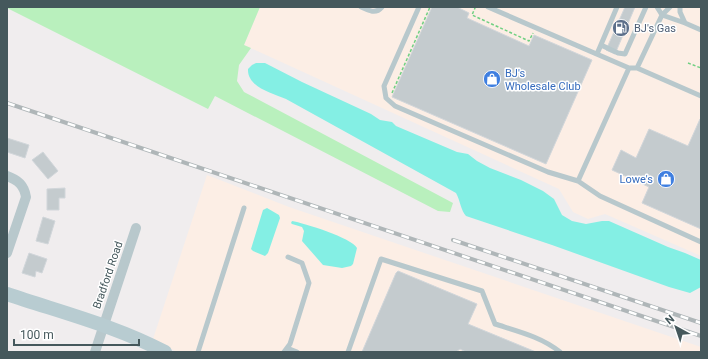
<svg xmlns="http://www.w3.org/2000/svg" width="708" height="359" font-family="Roboto,sans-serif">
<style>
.commercial{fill:#fceee5}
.green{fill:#b9f0bd}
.water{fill:#84efe4}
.building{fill:#c4cbce;stroke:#d1d6da}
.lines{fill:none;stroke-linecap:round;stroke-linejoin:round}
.path{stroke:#70d082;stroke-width:1.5;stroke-dasharray:3 2;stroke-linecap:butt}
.lane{stroke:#b8c8cc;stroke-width:5}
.street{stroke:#b8c8cc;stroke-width:10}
.secondary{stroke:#b8ccd1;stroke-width:14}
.rail-casing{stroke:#afb6b8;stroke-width:4}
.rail{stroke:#fff;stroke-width:2.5;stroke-dasharray:8;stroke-linecap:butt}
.labels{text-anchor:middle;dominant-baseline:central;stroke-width:3;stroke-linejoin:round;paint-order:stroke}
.service-label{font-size:11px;fill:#4e5e75;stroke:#fff;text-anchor:start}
.shop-label{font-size:11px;fill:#366cbe;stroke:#fff;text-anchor:start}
.street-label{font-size:11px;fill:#45585c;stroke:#fff}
</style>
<rect width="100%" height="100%" fill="#f0edee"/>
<path class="commercial" d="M260 7H701V256L605 214 588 219 573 212 559 189 244 45Z
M207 175 289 207 701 347V352H177L153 339Z"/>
<path class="green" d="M7 7H260L244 45 251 48 239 65 237 81 244 92 453 203 450 212 438 211 215 96 208 109 7 8Z"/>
<path class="water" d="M256 63H265L302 82 371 114 380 120 392 122 396 126 457 152 468 154 477 161 490 168 521 180 543 191 554 199 562 215 572 221 586 224 602 221H609L668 247 685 253 701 260V287L690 293 669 287 552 245 466 216C461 211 460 200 456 193L286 99C272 93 247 87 248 69L252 65Z
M267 208 279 215 280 218 268 253 265 256 253 251 251 249 263 210Z
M292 221C304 223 352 238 357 248L353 264 351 266 342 268 323 265 302 241 304 231 302 227 292 224 291 223Z"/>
<path class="building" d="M432 7H457L469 13 467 18 529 46 534 35 592 60 546 164 392 97Z
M625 7H635L615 54 606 50Z
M700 119H701V229L642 203 649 187 612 170 621 150 636 158 649 129 688 146Z
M7 138 29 145 25 158 7 152Z
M43 152 58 171 48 179 32 160Z
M65 188V198H59V210H47V189Z
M43 217 55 221 48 244 36 241Z
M29 253 47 259 42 273 36 271 35 277 22 273Z
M398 271 477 304 468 324 536 352H466L460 349 456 352H362L396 273Z"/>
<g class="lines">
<path class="path" d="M474 7 475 8 472 15 529 41 533 33
M688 63 701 68
M392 93 430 7"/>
<path class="lane" d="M361 7C369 10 375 15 382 7
M419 7 384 86 386 98 395 106 548 172 578 181 629 68
M488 7 629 68H637L662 15 670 7
M657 7 662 15 685 23 680 12V7
M685 23 701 30
M601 45 618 53 625 54 646 7
M597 54 617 7
M637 68 701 96
M578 181 600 196 701 242
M287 348 297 352
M198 352 244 208
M284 352 290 344 309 283 302 263 288 257
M348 352 381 259 482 291 495 324C517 331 542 337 560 352"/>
<path class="street" d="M7 176C18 180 24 185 26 197L7 253
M95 352 136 228"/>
<path class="secondary" d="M7 294C60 312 116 326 165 352"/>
<defs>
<path id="rail" d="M7 103 701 336
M453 240 701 323"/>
</defs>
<use href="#rail" class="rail-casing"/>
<use href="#rail" class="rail"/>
</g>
<defs>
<symbol id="fuel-disc" viewBox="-11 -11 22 22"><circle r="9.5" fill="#5c6f8a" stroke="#fff"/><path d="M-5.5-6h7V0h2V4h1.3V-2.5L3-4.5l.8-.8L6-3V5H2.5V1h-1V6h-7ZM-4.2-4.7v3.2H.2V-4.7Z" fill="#fff"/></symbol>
<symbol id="shop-disc" viewBox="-11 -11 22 22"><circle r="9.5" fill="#3f7fe0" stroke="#fff"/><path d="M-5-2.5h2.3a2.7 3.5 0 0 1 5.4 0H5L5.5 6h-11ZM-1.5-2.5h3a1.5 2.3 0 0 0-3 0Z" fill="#fff"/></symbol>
</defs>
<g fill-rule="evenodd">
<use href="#fuel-disc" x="611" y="18" width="20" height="20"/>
<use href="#shop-disc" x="482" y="69" width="20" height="20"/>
<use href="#shop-disc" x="656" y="169" width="20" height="20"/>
</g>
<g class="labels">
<g class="service-label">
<text x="634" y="28">BJ's Gas</text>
</g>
<g class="shop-label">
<text x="505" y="73">BJ's<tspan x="505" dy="13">Wholesale Club</tspan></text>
<text x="653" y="179" text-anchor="end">Lowe's</text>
</g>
<g class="street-label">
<text transform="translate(108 275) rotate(-71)">Bradford Road</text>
</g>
</g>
<rect width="708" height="359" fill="none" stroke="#45585c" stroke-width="16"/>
<g transform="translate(676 327) rotate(320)" stroke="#ffffff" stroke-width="3" paint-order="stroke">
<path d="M0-3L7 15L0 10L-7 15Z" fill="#45585c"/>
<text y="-6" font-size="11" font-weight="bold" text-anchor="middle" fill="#45585c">N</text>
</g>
<path d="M14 339v6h125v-6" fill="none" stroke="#45585c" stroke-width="2"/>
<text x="20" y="339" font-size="12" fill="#45585c" stroke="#ffffff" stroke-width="3" paint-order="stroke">100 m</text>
</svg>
